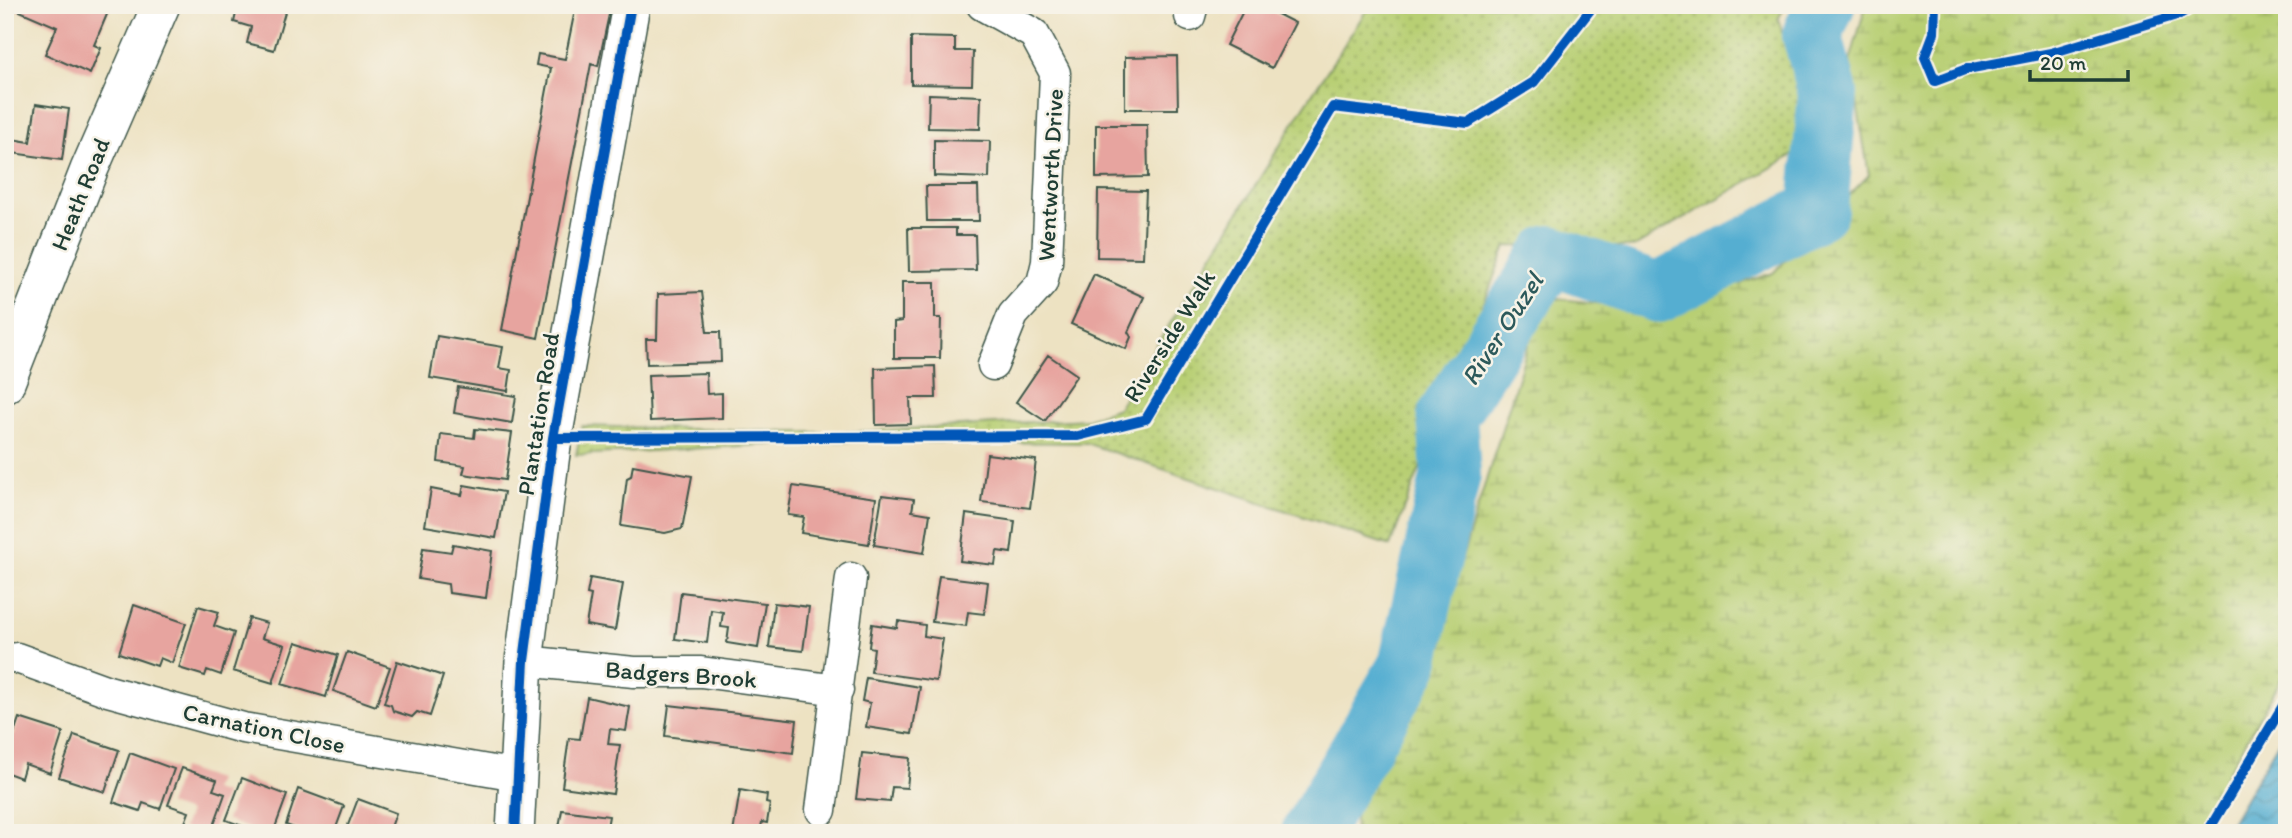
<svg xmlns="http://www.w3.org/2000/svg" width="2292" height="838" font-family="Itim,sans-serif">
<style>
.grass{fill:url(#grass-dots);stroke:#6c8654;stroke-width:2}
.wetland{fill:url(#wetland-marsh);stroke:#6c8654;stroke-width:2}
.water{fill:url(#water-waves);stroke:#3a7682;stroke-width:2}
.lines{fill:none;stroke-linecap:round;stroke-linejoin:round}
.river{stroke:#54aed1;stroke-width:60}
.building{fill:#e7a49f}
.minor-casing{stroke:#3e5649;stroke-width:33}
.tertiary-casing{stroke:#3e5649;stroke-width:40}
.minor{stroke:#fff;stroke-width:30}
.tertiary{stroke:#fff;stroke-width:37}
.cycleway-casing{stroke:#f7f3e8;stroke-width:15}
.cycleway{stroke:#0057b8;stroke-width:10}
.labels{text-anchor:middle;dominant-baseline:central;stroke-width:5;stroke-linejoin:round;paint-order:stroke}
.street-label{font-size:24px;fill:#1f3d34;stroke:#f7f3e8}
.water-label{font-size:26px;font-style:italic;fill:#2c595b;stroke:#f7f3e8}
</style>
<defs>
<pattern id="grass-dots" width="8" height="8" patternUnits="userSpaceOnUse" patternTransform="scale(1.75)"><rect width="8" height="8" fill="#b8cf73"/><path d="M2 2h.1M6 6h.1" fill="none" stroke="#95a95f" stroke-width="1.8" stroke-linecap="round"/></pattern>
<pattern id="wetland-marsh" width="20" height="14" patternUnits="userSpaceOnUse" patternTransform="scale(1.75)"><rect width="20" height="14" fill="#b8cf73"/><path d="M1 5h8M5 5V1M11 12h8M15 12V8" fill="none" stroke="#95a95f"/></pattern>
<pattern id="water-waves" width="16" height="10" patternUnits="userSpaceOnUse" patternTransform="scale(1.75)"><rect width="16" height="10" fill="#54aed1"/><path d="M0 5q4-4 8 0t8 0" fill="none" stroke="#458faa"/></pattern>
</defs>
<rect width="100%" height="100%" fill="#f7f3e8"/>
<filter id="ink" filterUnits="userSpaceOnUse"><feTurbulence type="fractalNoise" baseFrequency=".0143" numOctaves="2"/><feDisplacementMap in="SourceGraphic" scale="14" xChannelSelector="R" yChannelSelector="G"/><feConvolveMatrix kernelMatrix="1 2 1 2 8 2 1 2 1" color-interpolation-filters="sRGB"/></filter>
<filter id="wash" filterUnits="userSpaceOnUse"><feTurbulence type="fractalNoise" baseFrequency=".00686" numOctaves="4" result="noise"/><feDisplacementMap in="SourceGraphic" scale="28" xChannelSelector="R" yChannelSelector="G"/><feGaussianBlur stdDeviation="1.57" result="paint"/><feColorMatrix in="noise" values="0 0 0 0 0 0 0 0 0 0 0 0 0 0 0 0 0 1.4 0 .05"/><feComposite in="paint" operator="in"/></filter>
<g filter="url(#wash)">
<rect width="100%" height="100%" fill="#ede2c2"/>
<path class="grass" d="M1370 5H1786L1778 19 1819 140 1634 247 1506 246 1390 546 1086 443 832 441 576 455 582 426 834 433 1088 419 1118 408 1305 105Z"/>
<path class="wetland" d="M1866 5H2287V669L2193 833H1354L1356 808 1426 674 1543 297 1658 310 1773 273 1869 175 1850 61Z"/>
<path class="water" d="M2287 727V833H2225Z"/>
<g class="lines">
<path class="river" d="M1311 833 1408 666 1451 474 1447 416 1550 255 1658 293 1818 210 1828 93 1812 35 1825 5"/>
</g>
<g id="blocks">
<path class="building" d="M16 5H111L94 45 101 48 90 74 45 54 57 27 15 9Z
M238 5H287L274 50 247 43 251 27 234 22Z
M576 5H611L598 66 591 64 538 338 502 330 551 68 536 65 538 54 565 59Z
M1246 5H1260L1295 23 1272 68 1226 45Z
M911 37 955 38V51H973L972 85 911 84Z
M1177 56 1178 109H1125V57Z
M929 94 981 96 980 129 928 128Z
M36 104 69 109 62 160 5 152V138L30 142Z
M1096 125H1147L1148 177 1096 178Z
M934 140 990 141 989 178 934 176Z
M926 186H978L979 221H927Z
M1098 190 1146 191 1143 258 1097 257Z
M908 228H956V235H975L976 270 909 271Z
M1094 274 1144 297 1128 332 1131 337 1126 349 1071 324Z
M902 282H935V318H941L940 358H894V322L902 321Z
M702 292 707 332H720L721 362 647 364 646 339H657L658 294Z
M437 336 503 347 499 368 511 370 508 391 430 378Z
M1048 355 1077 375 1045 421 1016 402Z
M935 366 936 398H910L911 424 876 425 875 368Z
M706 373 707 394 722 393V418L650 421 648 375Z
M458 387 516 396 512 423 454 413Z
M475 429 512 433 505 480 463 474 465 466 438 462 441 434 474 438Z
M987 454 1036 460 1030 508 981 502Z
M633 465 692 476 682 529 665 533 621 526 627 478 631 476Z
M464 485 504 492 496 538 425 526 431 489 462 495Z
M793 486 876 498 869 544 801 533 804 517 788 515Z
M882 495 914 499 912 511 930 514 924 553 874 545Z
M966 514 1015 521 1011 553 997 551 995 565 960 561Z
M453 544 492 551 486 598 449 593 448 584 418 579 423 548 451 552Z
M939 576 988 582 984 614 968 612 966 626 932 622Z
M590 578 623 584 615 630 586 625 591 595 587 594Z
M681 592 765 603 758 648 727 643 729 628 721 627 723 612 711 610 707 643 675 639Z
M774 603 809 607 803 651 769 647Z
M134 605 186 623 172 663 160 658 157 666 119 653Z
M198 606 219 612 214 626 234 633 221 675 207 670 205 676 179 668Z
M249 618 267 623 262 638 285 645 273 683 233 671Z
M898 621 925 625 924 636 943 639 936 681 871 672 874 648 869 647 872 624 897 628Z
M296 642 338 655 326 697 282 684Z
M347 652 390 667 376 706 333 691Z
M397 661 443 676 430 716 417 712 412 717 393 711 391 705 384 703Z
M866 678 920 687 912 734 866 727 870 703 862 701Z
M587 697 630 707 626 731 610 729 608 744 620 745 613 794 562 787 569 738 580 739Z
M669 705 797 720 793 753 665 736Z
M19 718 63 732 50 773 25 764 21 778 5 772V760Z
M74 735 119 750 105 792 59 777Z
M130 753 174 769 160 809 143 803 140 811 113 802Z
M862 753 910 758 907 788 892 787 890 802 856 799Z
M182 768 217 780 213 790 225 794 211 833H195L183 828 189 812 168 805Z
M242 778 287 795 273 833H261L226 820Z
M298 789 344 806 334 833H308L286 825Z
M740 790 767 795 766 803 770 804 767 823 762 822 760 833H733Z
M358 799 396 813 389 833H345Z
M562 810 609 816 606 833H558Z"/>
</g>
</g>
<g filter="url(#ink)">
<use href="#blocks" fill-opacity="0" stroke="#3e5649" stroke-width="2"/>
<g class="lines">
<defs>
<path id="minor" d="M982 5 1034 34 1055 73 1047 262 1042 283 1013 315 993 365
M1190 16 1193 5
M17 658 108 691 243 728 517 775
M524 661 634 672H701L838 690
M821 810 851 578"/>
<path id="tertiary" d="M5 385 89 170 161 5
M515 833 524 661 553 438 631 5"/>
</defs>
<use href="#minor" class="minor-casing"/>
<use href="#tertiary" class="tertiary-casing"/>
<use href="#minor" class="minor"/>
<use href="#tertiary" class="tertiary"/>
<defs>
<path id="cycleway" d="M1935 5 1934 33 1925 57 1935 81 1967 69 2051 53 2180 14 2195 5
M553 438 1078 436 1146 419 1333 107 1468 123 1534 82 1594 5
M515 833 524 661 553 438 631 5
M2207 833 2287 699"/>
</defs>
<use href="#cycleway" class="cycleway-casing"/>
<use href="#cycleway" class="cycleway"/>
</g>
</g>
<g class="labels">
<g class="street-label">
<text transform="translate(1050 175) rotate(-87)">Wentworth Drive</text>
<text transform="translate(80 194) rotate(-68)">Heath Road</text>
<text transform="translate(1169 336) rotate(-58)">Riverside Walk</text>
<text transform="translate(538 414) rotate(-81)">Plantation Road</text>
<text transform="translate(681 674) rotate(4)">Badgers Brook</text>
<text transform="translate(264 728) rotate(12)">Carnation Close</text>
</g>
<g class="water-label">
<text transform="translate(1502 329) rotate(-57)">River Ouzel</text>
</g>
</g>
<rect width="2292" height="838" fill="none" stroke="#f7f3e8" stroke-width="28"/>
<path d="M2030 70v10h98v-10" fill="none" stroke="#1f3d34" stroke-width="3.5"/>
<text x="2040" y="70" font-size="21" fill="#1f3d34" stroke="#f7f3e8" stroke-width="5" paint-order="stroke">20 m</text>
</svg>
